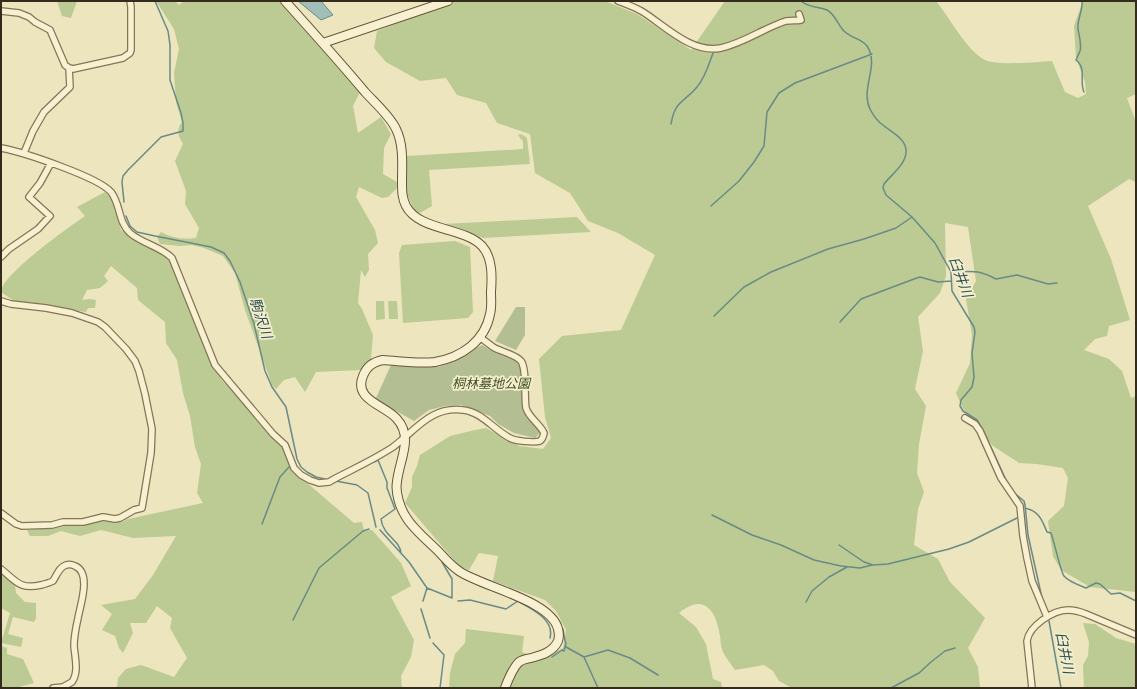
<svg xmlns="http://www.w3.org/2000/svg" width="1137" height="689" font-family="'Libre Baskerville','Noto Sans JP',serif">
<style>
.green{fill:#bcca93}
.cemetery{fill:#b3be92}
.water{fill:#a2beb9;stroke:#698b87}
.lines{fill:none;stroke-linecap:round;stroke-linejoin:round}
.stream{stroke:#698b87;stroke-width:1.5}
.street-casing{stroke:#847557;stroke-width:8}
.secondary-casing{stroke:#66563b;stroke-width:10}
.street{stroke:#f8f1d1;stroke-width:5.5}
.secondary{stroke:#f8f1d1;stroke-width:8}
.labels{text-anchor:middle;dominant-baseline:central;stroke-width:3.5;stroke-linejoin:round;paint-order:stroke}
.park-label{font-size:13px;font-style:italic;fill:#3f5023;stroke:#f4eecd}
.water-label{font-size:14px;font-style:italic;fill:#2b5153;stroke:#f4eecd}
</style>
<rect width="100%" height="100%" fill="#ece5be"/>
<path class="green" d="M57 1H77L71 18 62 16Z
M156 1H175L179 5 184 1 280 2 360 92 353 106 358 133 381 117 391 134 384 148 383 174 397 182V188L388 197 382 198 359 187 356 197 375 230 378 243 368 254 369 270 365 277 361 270 358 303 362 309 373 335 371 359 361 370 316 372 305 392 295 377 284 380 276 389 272 385 245 310 235 273 223 256 204 248 192 245 180 246 160 244 157 237 161 232C172 238 183 240 196 238L199 228 185 204 186 191 175 161 183 144C178 136 176 130 182 122L176 102 174 73 179 49 174 29Z
M454 1H605L637 14 691 50 725 1H936C950 18 966 50 985 60 997 66 1037 62 1052 61L1065 92 1078 98 1086 94 1085 82 1076 58 1074 26 1083 1H1136V94L1127 98 1136 122V182L1129 179 1088 206 1111 259 1130 320 1109 326 1107 336 1095 339 1084 350 1109 359 1122 371 1131 398 1136 396V592L1090 587 1061 570 1053 556 1048 521 1064 506 1068 478 1063 468 1037 464 1019 463 993 446 975 426 962 407 956 393 970 363 972 335 966 299 976 281 968 227 945 223 946 276 940 293 918 317 923 351 915 389 926 406 919 444 917 473 924 492 918 509 914 545 938 559 950 582 985 618 968 648 978 667 980 688H792L779 681 773 671 764 665 735 670C731 664 726 658 723 652 720 646 721 637 719 631 714 606 701 595 679 613L696 627 706 644 713 679 721 682 722 688H449L450 673 455 654 465 643 466 629 524 636 522 652 540 660 563 648 566 630 556 611 545 600 493 581 498 556 479 553 469 570 459 566 405 503 412 487V477L417 466 420 455 450 436 475 430 486 428 519 446 543 449 551 438 545 417 539 359 562 336 621 330 655 255 618 233 588 221 570 193 535 173 530 134 497 123 486 103 457 95 446 78 420 81 386 62 374 48 377 31Z
M518 134 523 135 527 138 530 164 429 170 432 206 420 213 415 212 407 194V156L523 149V141L520 138Z
M105 192 113 201 121 230 136 241 152 247 170 258 203 341 212 366 219 373 221 379 231 390 236 392 283 446 293 471 354 523 362 522 364 531 372 530 401 563 411 586 391 597 414 640 411 657 401 676 402 688H117L118 678 126 669 141 665 174 677 187 658 170 628 172 618 157 606 146 623H130L133 633 123 653 119 648 115 636 102 630 112 614 101 605 135 599 153 575 176 536 133 538 101 530 80 536 61 531 48 536H30L27 530 52 528 63 524 85 525 100 521 122 522 128 519 203 503 197 493 201 464 195 447 190 416 183 393 177 360 166 343 165 322 138 300 137 288 111 266 104 276 108 281 100 288 87 290 82 300 90 299 96 300 95 308H88L86 312 14 301 1 292C1 275 69 227 85 216L77 207Z
M577 217 591 232 483 238 444 224Z
M455 241 470 247 473 312 468 318 403 323 399 253 402 245Z
M376 301H384L385 319 376 320Z
M388 301H397L398 319H389Z
M1 572 15 585 16 593 25 602 36 603V618L34 622 13 617 8 634 23 638 21 647 1 643 10 613 1 608Z
M1083 623 1095 624 1116 638 1136 644V688H1084L1083 665 1088 656 1089 642Z
M1 646 7 648V654L23 659 34 683 15 688H1Z"/>
<path class="cemetery" d="M516 307H525V335L516 350 495 341Z
M482 345 493 352 517 361 521 367 523 387 522 409 527 418 539 429 540 433 535 438 514 433 498 424 490 416 461 405 445 406 429 410 414 421 382 403 376 398 391 365 438 367 452 362Z"/>
<path class="water" d="M298 1H321L333 15 321 20Z"/>
<g class="lines">
<path class="stream" d="M801 1C809 8 818 6 827 10 835 14 838 25 844 31 851 38 862 39 867 46 880 65 860 88 870 109 873 115 877 121 883 125 891 132 907 139 906 152 906 164 891 175 884 184L883 188 886 195 912 217 935 243 951 272 952 291 974 327 975 332 972 353 974 377 972 387 961 400 960 406 963 411 977 420 983 430 1006 480
M1082 1C1083 11 1077 19 1078 29 1079 36 1082 44 1080 51 1079 54 1077 57 1076 60 1087 68 1079 82 1084 92
M671 124C675 100 684 103 697 87 705 78 709 64 713 53
M124 202 122 182 123 176 128 170 161 137 183 131V123L181 113 170 80V45L168 31 155 1
M711 206 739 181 754 162 764 146 767 112 779 93 795 83 872 54
M126 216 130 226 137 232 155 236 211 247 224 253 230 261 240 282 254 324 265 371 272 387 286 407 297 459 301 467 307 472 316 477 325 479
M957 272C975 271 979 270 996 279L1017 275 1048 284 1057 283
M714 316 744 287 771 272 828 249 864 239 896 228 912 217
M840 322 861 299 914 279 920 277 938 282 951 281
M374 462 378 460 387 482V488L395 509 381 519C383 536 400 540 401 553
M336 481 357 485 368 493 376 527
M1013 492 1024 501 1025 505 1028 535 1042 598
M1025 508C1039 511 1042 520 1047 532L1051 533C1054 541 1061 573 1064 576 1069 582 1079 585 1086 588L1096 583 1100 584 1111 594 1120 593 1136 601
M712 515 752 535 781 545 814 560 841 566 860 568 872 565
M262 524 280 477 289 467
M380 530 409 562 427 588 423 601
M839 545 864 562 873 565 888 564 949 549 969 542 1017 518
M427 588 452 598V579L442 562
M458 601 470 600 506 609 518 601C531 609 555 619 550 638
M806 602 812 591 829 577 847 567
M421 609 430 638
M293 620 319 568 363 531 369 529
M1049 621 1061 688
M433 643 444 655 440 688
M566 647 584 657 598 688
M552 657 562 650 564 651 566 643 565 641 563 629
M584 657 608 650 630 658 658 675
M891 688 919 673 931 662 945 651 955 648"/>
<defs>
<path id="street" d="M618 1C626 4 635 7 643 12 665 26 692 54 721 48 744 43 764 28 786 21 792 20 796 21 801 20L799 14
M1 11 19 13 29 17 35 22 50 30 65 65 69 68 70 87 44 112 33 131 24 153
M69 68 73 69 123 58 130 53 131 50V7L130 1
M1 148C23 152 98 177 111 192 121 205 118 222 130 233 143 244 160 246 172 258L215 365 273 434 285 445 294 468 301 475 310 480 319 483 329 482 336 478C355 468 375 459 393 447 416 430 431 406 463 410 482 412 494 430 510 438 514 441 535 443 540 441 543 439 543 437 544 433 540 424 529 418 526 408 524 397 527 369 521 361 515 354 501 352 493 347 489 344 485 341 481 338
M1 257 9 249 38 229 50 216 29 197 40 183 51 163
M1 301 11 304 46 308 72 313 98 322 105 327 126 349 135 361 139 371 145 394 152 429 151 453 142 508 134 510 120 518 115 519 103 517 83 522H63L52 525 22 526 16 524 1 513
M965 418 975 424 980 431 1001 478 1020 506 1023 536 1027 558 1032 581 1047 617
M1 569C16 581 20 590 41 585 45 584 49 583 53 581 57 575 59 567 66 565 70 564 73 565 75 566 92 573 80 606 78 618 76 627 74 637 74 646 75 658 79 672 72 682L63 687 53 688
M1032 688 1027 641C1029 626 1053 610 1068 610 1074 610 1081 612 1086 614L1136 635"/>
<path id="secondary" d="M285 1C312 31 339 61 365 92 374 102 390 116 396 129 404 145 402 165 402 182 402 191 402 198 406 206 419 231 464 227 482 246 493 258 492 278 491 292 491 299 492 307 490 314 485 341 462 357 435 362 418 364 400 361 383 360 373 362 367 366 363 376 353 400 385 405 397 419 414 438 399 460 397 482 395 492 400 508 406 517 413 529 427 540 437 550 444 557 450 565 459 571 482 587 551 600 558 629 559 633 559 638 558 641 553 652 542 655 531 658 527 659 523 659 519 662 513 668 508 680 505 688
M323 43 448 1"/>
</defs>
<use href="#street" class="street-casing"/>
<use href="#secondary" class="secondary-casing"/>
<use href="#street" class="street"/>
<use href="#secondary" class="secondary"/>
</g>
<g class="labels">
<g class="park-label">
<text x="491" y="383">桐林墓地公園</text>
</g>
<g class="water-label">
<text transform="translate(961 277) rotate(70)">臼井川</text>
<text transform="translate(261 318) rotate(72)">駒沢川</text>
<text transform="translate(1065 653) rotate(79)">臼井川</text>
</g>
</g>
<rect width="1137" height="689" fill="none" stroke="#342b1c" stroke-width="4"/>
</svg>
